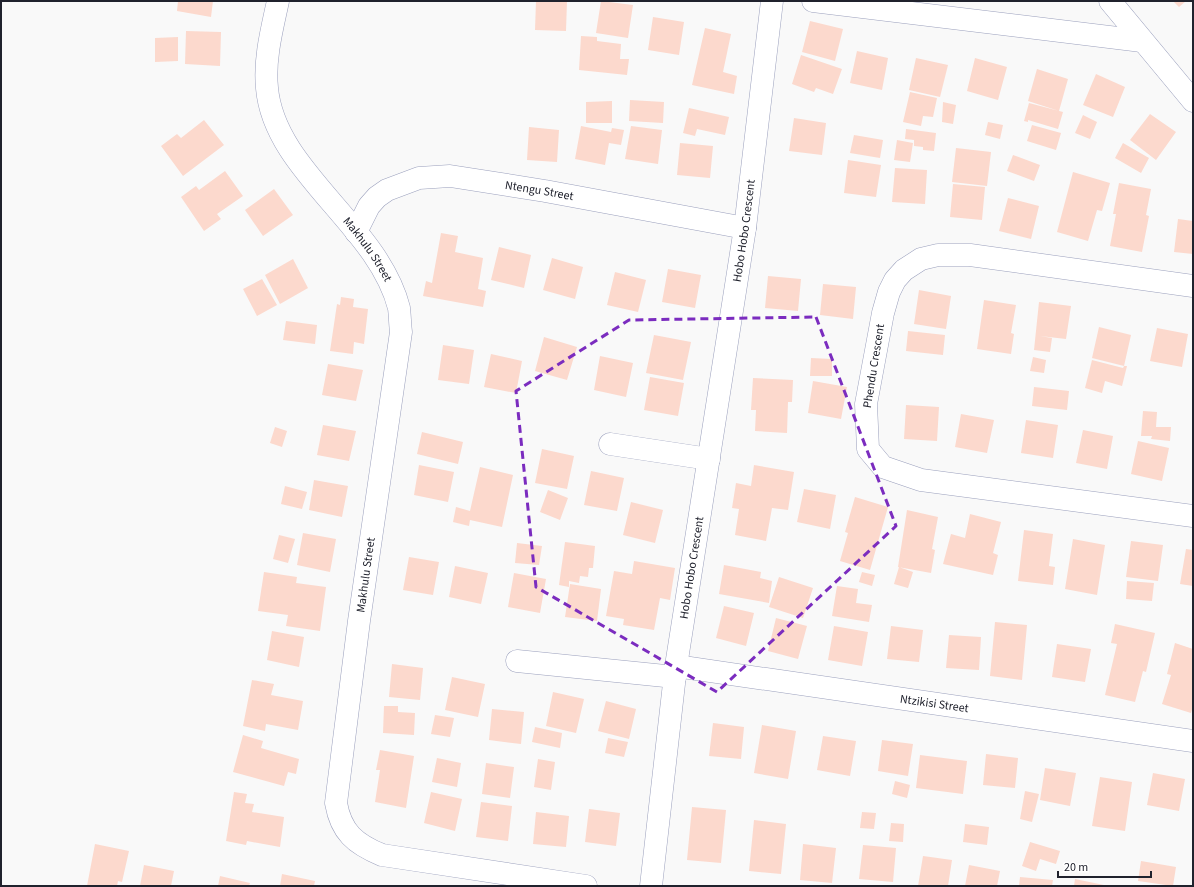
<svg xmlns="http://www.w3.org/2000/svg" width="1194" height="887" font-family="'Source Sans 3',sans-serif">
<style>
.building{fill:#fcd9cd}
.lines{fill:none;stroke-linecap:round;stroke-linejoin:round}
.minor-casing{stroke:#9ba0bd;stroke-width:23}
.minor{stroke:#fff;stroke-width:22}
.marked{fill:none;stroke:#7b2cbf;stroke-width:3;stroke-dasharray:8 5;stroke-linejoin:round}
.labels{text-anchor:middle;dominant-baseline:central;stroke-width:4;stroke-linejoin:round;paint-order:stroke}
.street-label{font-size:12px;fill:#20222d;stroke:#fff}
</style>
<rect width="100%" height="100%" fill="#f9f9f9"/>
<path class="building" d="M178 1H213L211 17 177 11Z
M536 1H567L566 31 535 30Z
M601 1 633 5 628 38 596 33Z
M1173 1H1186L1179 7Z
M653 17 684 22 679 55 648 50Z
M810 21 843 29 835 61 802 52Z
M705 28 731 34 723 72 737 76 734 94 692 85Z
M186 31 221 32 220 66 185 64Z
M581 36 597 37V41L621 44 620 59H629L627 75 579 70Z
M178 37V61L155 62V38Z
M857 51 888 58 882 90 850 83Z
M801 55 842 69 833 94 816 88 814 92 792 84Z
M916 58 948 65 940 97 909 90Z
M975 58 1007 67 998 100 967 91Z
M1037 69 1068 79 1059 111 1028 101Z
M1096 74 1125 87 1113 117 1083 105Z
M910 92 937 98 933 117 923 116 921 126 903 122Z
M630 100 664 102 663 123 629 121Z
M612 101V123H586V102Z
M943 102 956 105 953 124 942 122Z
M1029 103 1063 112 1058 129 1028 120V122L1024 121Z
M689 108 729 117 725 135 697 129 695 136 683 133Z
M1150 114 1176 132 1156 160 1130 140Z
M1083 115 1097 122 1090 139 1075 133Z
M794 118 826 123 822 155 789 151Z
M204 120 224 145 183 176 161 146 177 134 181 138Z
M988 122 1003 125 1000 139 985 135Z
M1032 125 1061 133 1056 150 1027 141Z
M581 126 611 132 612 128 624 130 621 145 609 143 605 165 575 159Z
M631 126 662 130 658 164 625 159Z
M529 127 559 130 557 162 527 160Z
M906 129 936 133 934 151 923 150V147L914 146V140L905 139Z
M854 135 883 140 880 158 850 153Z
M897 140 913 143 910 162 894 160Z
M680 143 713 146 710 178 677 175Z
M1123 143 1149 158 1141 173 1115 158Z
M956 148 991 152 987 186 952 182Z
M1013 155 1040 165 1034 181 1007 171Z
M848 160 881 165 876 197 844 193Z
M895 168 927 170 925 204 892 202Z
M225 171 243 196 217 214 221 219 204 231 181 197 196 186 199 190Z
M1073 172 1110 183 1102 211 1097 210 1088 241 1057 232Z
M1119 183 1151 189 1146 215 1149 216 1142 252 1110 246 1116 214H1113Z
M953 184 985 187 982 220 950 217Z
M274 189 293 215 263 236 245 210Z
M1008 198 1039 206 1031 239 999 231Z
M1178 219 1193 221V254L1174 252Z
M441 233 458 236 455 252 483 258 478 289 486 291 483 307 423 296 426 281 432 283Z
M499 247 531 255 524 288 491 280Z
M552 258 583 267 575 299 543 290Z
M293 259 308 288 280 304 265 275Z
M668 269 701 275 695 308 662 302Z
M615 272 646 280 638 312 607 305Z
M768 276 801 279 798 311 765 308Z
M262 279 277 305 257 316 243 289Z
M823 284 856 287 853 319 820 315Z
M919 290 951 296 946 329 914 324Z
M341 297 354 299 353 307 368 309 364 344 354 342 353 354 330 351 337 304 340 305Z
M984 300 1016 305 1011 333 1014 334 1011 354 977 349Z
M1039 302 1071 306 1066 339 1040 336 1052 338 1050 352 1034 350Z
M286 321 317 325 315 344 283 340Z
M1099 327 1131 335 1124 366 1092 358Z
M1157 328 1188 334 1182 367 1150 361Z
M908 331 945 335 943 355 906 351Z
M654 335 691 342 683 380 646 373Z
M544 337 577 347 567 380 535 371Z
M443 345 474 350 469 384 438 380Z
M491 354 522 361 516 393 484 387Z
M600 356 633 363 626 397 594 390Z
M1033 357 1046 360 1044 373 1030 371Z
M811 358 832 359V376H810Z
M1092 360 1123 368 1124 366H1127L1122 386 1105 381 1102 393 1085 388Z
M328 364 363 370 356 401 322 395Z
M650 377 684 383 678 416 644 410Z
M753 378 793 380 792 402H788L787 433 755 431 756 410H751Z
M813 381 847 387 841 419 808 413Z
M1034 387 1069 391 1067 410 1032 406Z
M906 405 939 407 937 441 904 439Z
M1143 411 1157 412 1156 427H1171L1170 441 1151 439 1152 436H1141Z
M961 414 994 420 987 453 955 447Z
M1026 420 1058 425 1053 458 1021 453Z
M323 425 356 431 349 461 317 455Z
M275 427 287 431 282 447 270 443Z
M1083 430 1113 436 1107 469 1076 463Z
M422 432 463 442 458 464 417 454Z
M1138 441 1169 448 1162 481 1131 474Z
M542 449 574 456 567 489 535 483Z
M419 465 454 472 448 502 414 495Z
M754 465 794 472 788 510 772 508 766 541 735 535 739 509 732 508 736 483 751 486Z
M480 467 513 475 502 527 470 520 469 526 453 522 456 507 470 511Z
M591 471 624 478 617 511 584 505Z
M314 480 348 486 342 517 309 510Z
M285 486 307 492 302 509 281 504Z
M804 489 836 495 830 529 797 522Z
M548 490 568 498 560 520 540 512Z
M855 497 888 507 870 570 840 561 848 533 845 532Z
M631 502 663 510 655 543 623 535Z
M907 510 938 517 932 549 935 550 931 573 898 567Z
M970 514 1001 522 993 553 998 555 993 575 943 564 951 534 965 538Z
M1024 530 1053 534 1049 566 1055 567 1053 585 1018 581Z
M303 533 336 539 330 572 297 565Z
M279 535 295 539 288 563 273 559Z
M1073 539 1105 545 1097 595 1065 589Z
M1131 541 1163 545 1158 581 1126 577Z
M565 542 595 546 593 568H589L588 577 580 576 579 583 569 581V587L559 585Z
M517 543 542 546 539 565 515 563Z
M1186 549 1193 550V586L1180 584Z
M409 557 439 562 433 595 403 590Z
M634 561 675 568 670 600 660 598 654 630 623 625 624 619 606 616 614 571 632 574Z
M724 565 761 572 760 578 772 581 769 603 719 594Z
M455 566 488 573 481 604 449 597Z
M899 567 913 572 908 588 894 584Z
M264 572 297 577 296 583 326 587 320 631 286 626 288 615 258 611Z
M862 572 875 575 872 586 859 582Z
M514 573 546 579 540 613 508 607Z
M779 577 813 588 803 618 769 607Z
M1127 581 1154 583 1152 601 1126 599Z
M570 584 601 589 597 621 565 617Z
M837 586 858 589 856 603 872 605 869 622 832 616Z
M724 606 754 613 746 646 716 638Z
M776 618 807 626 798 659 768 651Z
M995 622 1027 625 1022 680 990 676Z
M1115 624 1155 633 1146 672 1143 671 1135 702 1105 695 1117 644 1111 643Z
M834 626 868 632 862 666 828 660Z
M891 626 923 630 919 662 887 659Z
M272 631 304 637 299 667 267 660Z
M949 635 981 637 979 670 946 668Z
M1175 643 1193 649 1192 657H1193V706L1191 713 1162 704 1171 675 1167 674Z
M1057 644 1091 649 1085 682 1052 677Z
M392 664 423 668 420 700 389 697Z
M452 677 485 684 478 717 445 710Z
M252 680 274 684 271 695 303 701 298 730 266 724 265 731 243 726Z
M553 692 584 699 576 733 546 726Z
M606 701 636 709 629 739 598 731Z
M384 706H398V712L415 713 414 735 383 733Z
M492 709 524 712 521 744 489 740Z
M435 715 454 718 450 737 431 734Z
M713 723 744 727 741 759 709 756Z
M762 725 796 731 788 779 754 773Z
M535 727 562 733 560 748 532 742Z
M243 735 263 741 261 748 299 759 296 774 288 772 284 786 233 772Z
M823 736 856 741 850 776 817 770Z
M608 738 628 742 624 757 605 753Z
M882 740 913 744 908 776 878 771Z
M380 750 414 756 406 808 375 802 380 770H376Z
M986 754 1018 758 1015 788 983 785Z
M920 755 967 761 963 794 916 788Z
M437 758 461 763 457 787 432 782Z
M538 759 555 762 551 790 534 787Z
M486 763 514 767 510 798 482 794Z
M1045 768 1076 773 1070 806 1040 800Z
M1153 773 1185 779 1179 811 1147 805Z
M1100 777 1132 782 1125 831 1092 826Z
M895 781 910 785 907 798 892 794Z
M1025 791 1039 794 1032 822 1020 819Z
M234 792 247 794 245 803 254 804 252 812 284 817 280 847 247 841 246 845 226 841Z
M431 792 462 799 455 831 424 823Z
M481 802 512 806 508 841 476 837Z
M692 807 726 810 721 863 687 860Z
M589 809 620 813 616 846 585 842Z
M536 812 569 816 566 847 533 844Z
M862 812 876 813 874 829 860 828Z
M754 820 786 824 781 874 749 871Z
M891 823 904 824 903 842 889 841Z
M965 824 989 827 987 845 963 842Z
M1030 842 1060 851 1056 864 1040 859 1036 871 1022 866Z
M95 844 129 851 122 882 118 881 117 886H87Z
M803 844 836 848 832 883 800 880Z
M863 845 896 848 893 882 859 879Z
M923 856 952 860 948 886H918Z
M1141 861 1176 867 1173 886 1138 881Z
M144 865 174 871 171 886H140Z
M969 865 1000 871 997 886H965Z
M282 874 315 881 314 886H280Z
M220 876 250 883 249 886H218Z
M1020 877 1053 880 1052 886H1019Z
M1075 879 1104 885V886H1074Z"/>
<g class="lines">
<defs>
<g id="minor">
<path id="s1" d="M278 1C272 29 264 59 267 88 274 171 378 225 399 308 400 316 400 325 401 332L359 621 336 803C341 832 355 844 382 855L586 886"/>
<path d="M813 1 1142 41"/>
<path d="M1110 1 1193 101"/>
<path id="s2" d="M356 232 369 206 377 197 387 190 419 178 450 176 545 191 745 228"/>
<path d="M1193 286 970 255H938L921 259 904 270 895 280 889 292 883 313 866 404 868 449 883 467 921 480 1193 516"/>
<path d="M610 444 709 459"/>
<path d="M517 661 675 677"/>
<path id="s3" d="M676 666 1193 741"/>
<path id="s4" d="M651 886 676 666 745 228 772 1"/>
</g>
</defs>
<use href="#minor" class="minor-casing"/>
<use href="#minor" class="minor"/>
</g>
<path class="marked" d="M816 317 896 526 717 692 536 587 516 391 629 320Z"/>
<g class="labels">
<g class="street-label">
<text stroke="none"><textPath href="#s2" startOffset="209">Ntengu Street</textPath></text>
<text stroke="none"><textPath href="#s4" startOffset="662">Hobo Hobo Crescent</textPath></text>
<text stroke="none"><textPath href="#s1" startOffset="281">Makhulu Street</textPath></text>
<text transform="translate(874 366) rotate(-81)">Phendu Crescent</text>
<text stroke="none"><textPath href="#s4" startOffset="321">Hobo Hobo Crescent</textPath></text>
<text transform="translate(366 575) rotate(-82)">Makhulu Street</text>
<text stroke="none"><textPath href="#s3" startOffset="261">Ntzikisi Street</textPath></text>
</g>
</g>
<rect width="1194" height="887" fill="none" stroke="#20222d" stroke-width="4"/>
<path d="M1058 871v6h93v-6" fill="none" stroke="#20222d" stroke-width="2"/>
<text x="1064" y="871" font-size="12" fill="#20222d" stroke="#ffffff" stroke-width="3" paint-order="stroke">20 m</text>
</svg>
